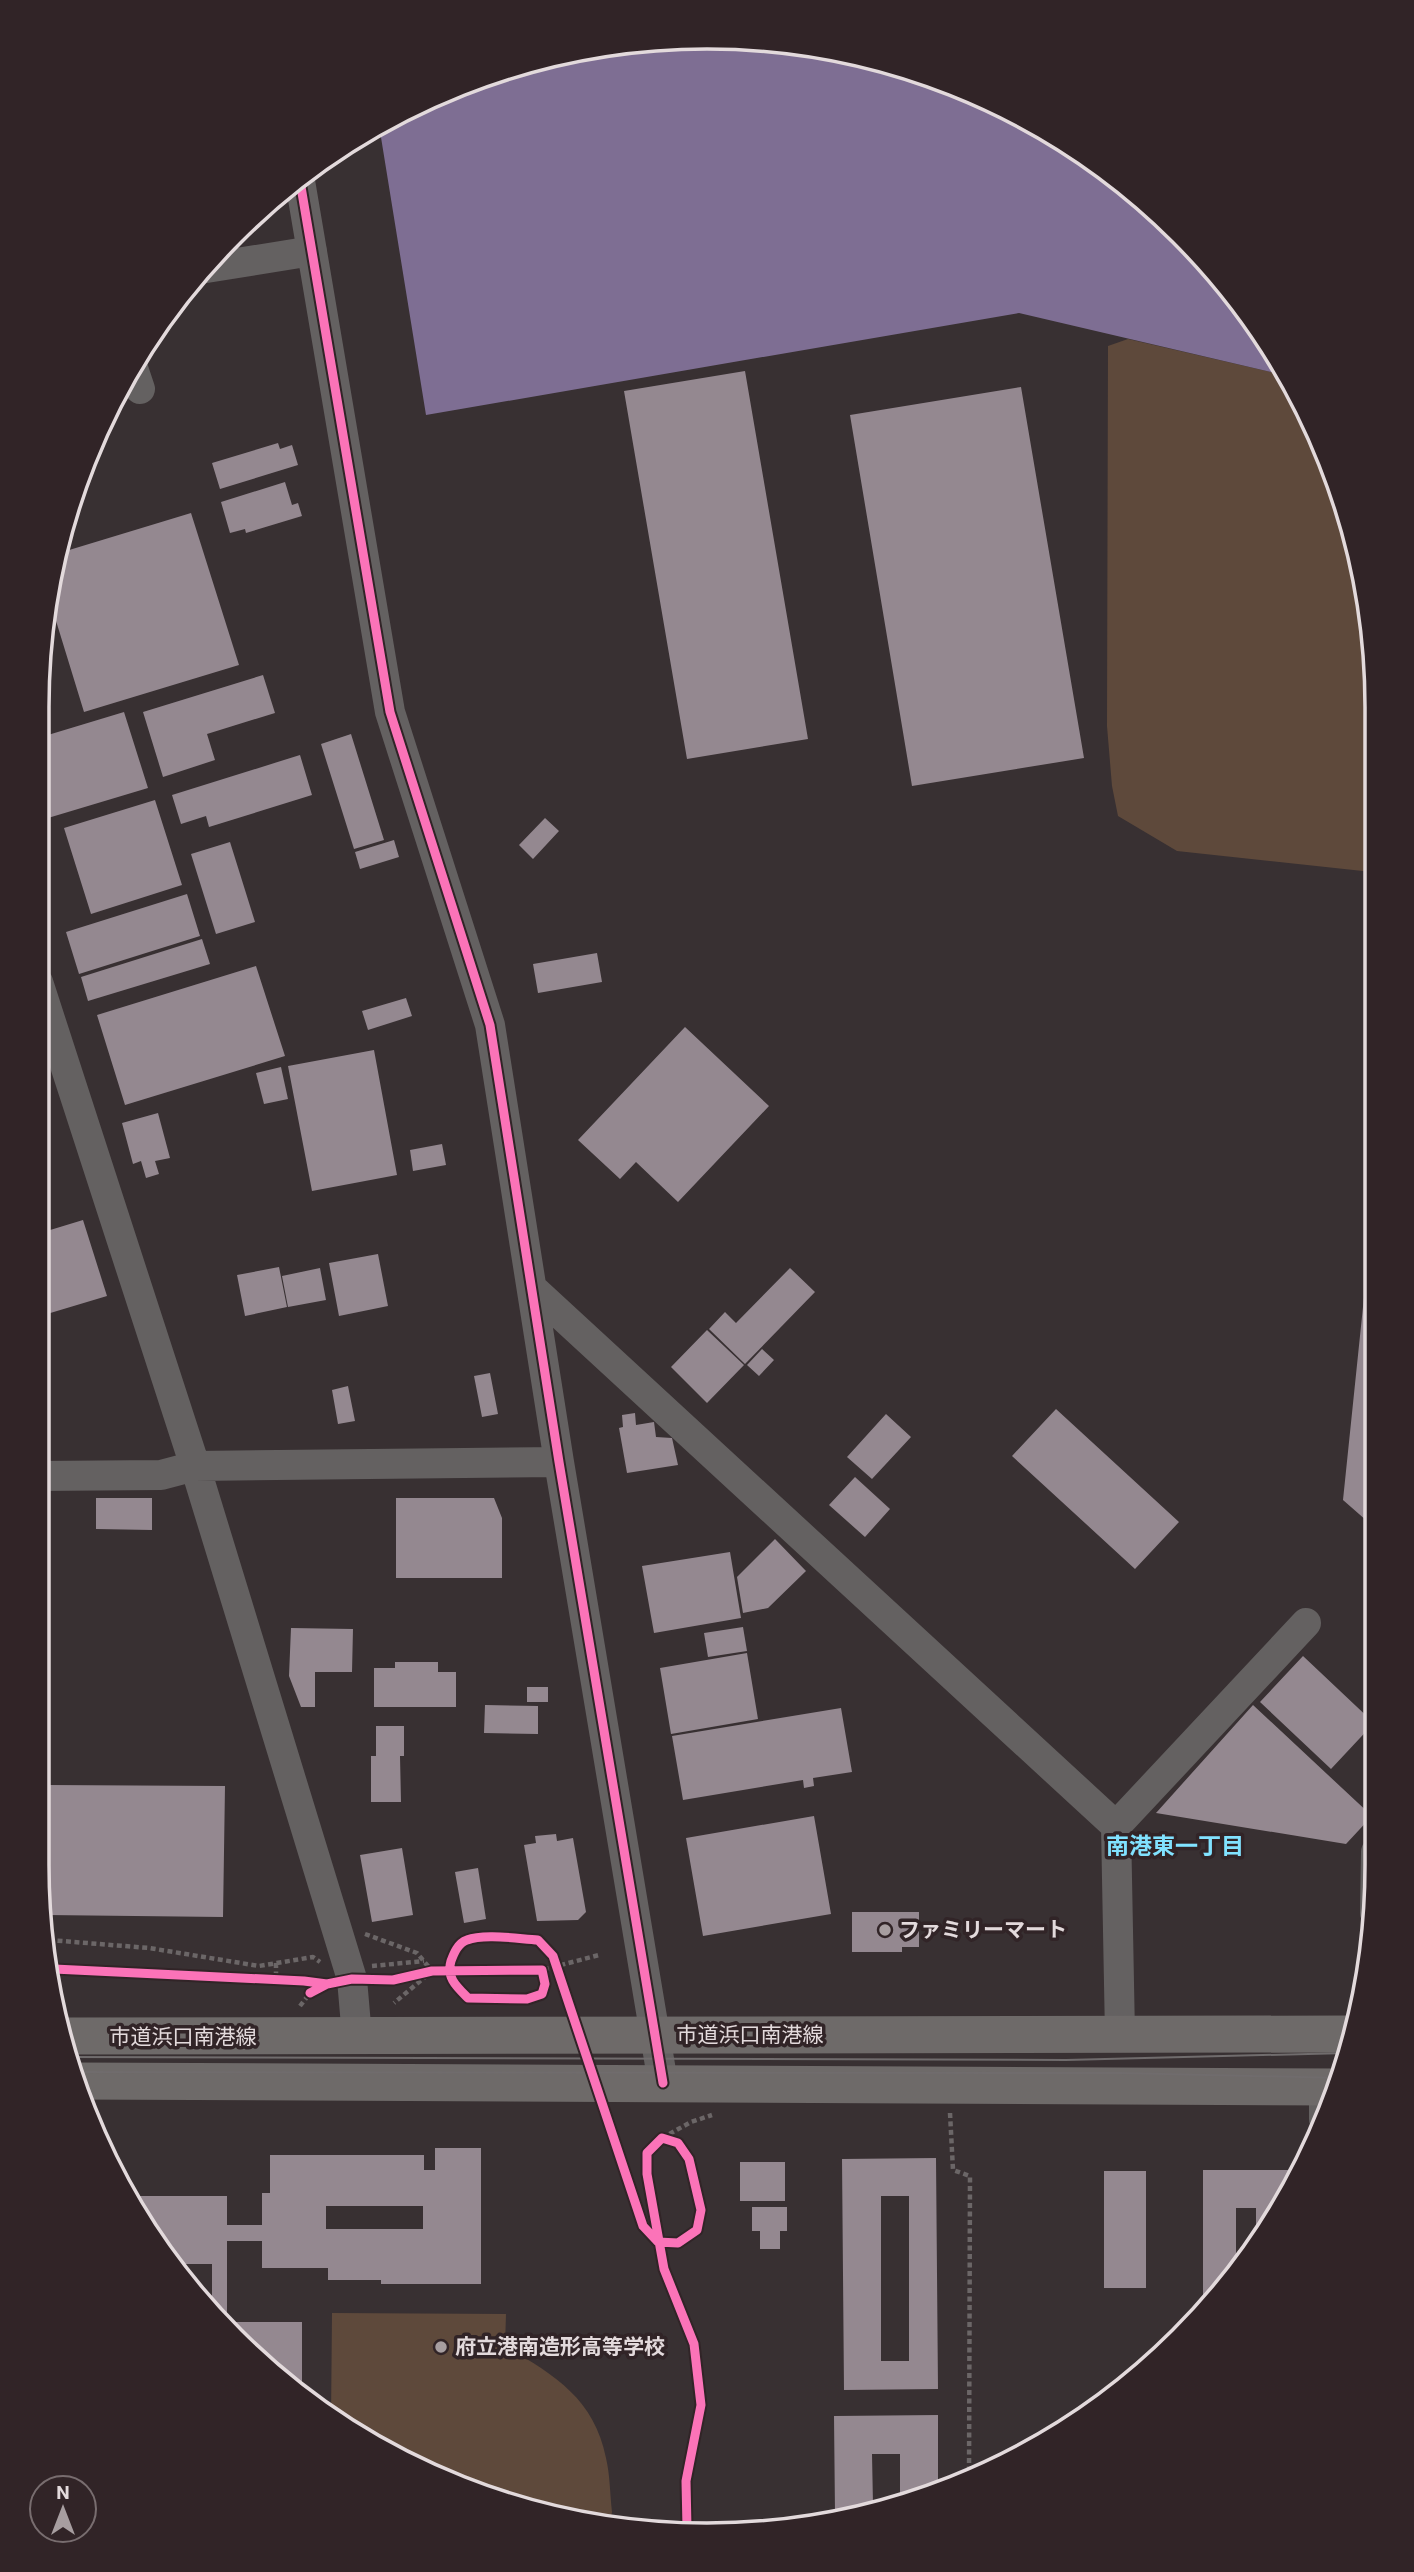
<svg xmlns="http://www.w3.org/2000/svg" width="1414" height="2572" font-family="Roboto,'Noto Sans JP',sans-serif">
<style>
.green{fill:#5e493b}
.water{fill:#7e6e93}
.building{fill:#948890;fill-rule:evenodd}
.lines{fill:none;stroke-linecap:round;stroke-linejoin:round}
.path{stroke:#6b6667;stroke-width:4.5;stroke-dasharray:5 3.5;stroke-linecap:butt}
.minor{stroke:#646161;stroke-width:30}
.major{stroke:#6e6a69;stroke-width:37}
.tram{stroke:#706c6d;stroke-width:2}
.path-bridge{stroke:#6b6667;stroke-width:4.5;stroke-dasharray:5 3.5;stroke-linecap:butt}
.cycleway-casing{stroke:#312427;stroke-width:13}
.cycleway{stroke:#fb73b8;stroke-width:9}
.poi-dot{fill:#a79ea0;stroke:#312427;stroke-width:2.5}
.labels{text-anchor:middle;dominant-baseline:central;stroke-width:7;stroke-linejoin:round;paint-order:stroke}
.poi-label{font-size:21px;font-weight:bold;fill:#e3dadc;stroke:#312427;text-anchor:start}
.street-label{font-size:21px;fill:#e3dadc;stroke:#312427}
.neighbourhood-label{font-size:23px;font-weight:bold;fill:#81e2ff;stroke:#312427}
.rim{fill:none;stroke:#e3dadc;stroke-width:3.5}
</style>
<rect width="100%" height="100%" fill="#383032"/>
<path class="green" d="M1128 339 1284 375 1342 491 1372 620V872L1177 851 1118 816 1112 786 1107 726 1108 346Z
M332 2313 506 2314 505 2346C554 2375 594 2398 606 2458 610 2475 610 2494 612 2512L610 2520 533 2512 334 2422 331 2419Z"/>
<path class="water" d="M664 38 795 43 923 72 1042 127 1181 233 1265 335 1284 375 1019 313 426 415 379 125 411 106 534 59Z"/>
<path class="building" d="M745 371 808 739 687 759 624 391Z
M1021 387 1084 758 912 786 850 415Z
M278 443 280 449 292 445 298 465 220 489 212 463Z
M285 482 292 505 298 503 302 516 246 533 245 529 230 533 221 502Z
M191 513 239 665 84 712 49 598 56 554Z
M263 675 275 713 207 734 215 760 163 777 143 712Z
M124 712 148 788 38 821V738Z
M351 734 384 840 354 849 321 744Z
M300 755 312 795 209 827 206 816 181 824 172 795Z
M155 800 182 885 91 914 64 828Z
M545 818 559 831 533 859 519 845Z
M394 840 399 857 360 869 355 852Z
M230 842 255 922 216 934 191 854Z
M187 894 200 936 79 974 66 932Z
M202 939 210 964 88 1001 81 977Z
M597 953 602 982 538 993 533 964Z
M256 966 285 1056 125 1105 97 1015Z
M406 998 412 1016 368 1030 362 1011Z
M685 1027 769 1106 678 1202 636 1162 620 1179 578 1140Z
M374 1050 397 1175 312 1191 288 1066Z
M281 1067 288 1099 264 1104 256 1073Z
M158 1113 170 1158 155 1161 159 1174 146 1178 141 1161 133 1164 122 1123Z
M442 1144 446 1165 413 1171 410 1150Z
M83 1220 107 1296 37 1317V1234Z
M1372 1220H1374L1375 1528 1343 1500Z
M378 1254 388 1306 339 1316 329 1263Z
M279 1267 287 1307 245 1316 237 1275Z
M320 1268 326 1300 288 1307 282 1276Z
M790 1268 815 1292 745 1364 709 1329 725 1312 736 1323Z
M707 1330 744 1365 707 1403 671 1367Z
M762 1349 774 1360 759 1376 747 1365Z
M490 1373 498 1414 482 1417 474 1376Z
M348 1386 355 1421 338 1424 332 1390Z
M1056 1409 1179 1522 1135 1569 1012 1456Z
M635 1413 636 1425 654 1422 656 1437 672 1438 678 1465 627 1473 619 1428 623 1427 622 1415Z
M886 1414 911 1437 872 1479 847 1457Z
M855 1477 890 1509 865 1537 829 1505Z
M96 1498H152V1530L96 1529Z
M396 1498H494L502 1518V1578H396Z
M775 1539 806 1571 768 1608 743 1613 737 1577Z
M730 1552 741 1618 654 1633 642 1566Z
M743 1627 747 1651 708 1657 704 1633Z
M291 1628 353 1629 352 1672H315V1707H301L289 1676Z
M747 1653 758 1719 671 1734 660 1668Z
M1303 1656 1374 1723 1331 1769 1260 1702Z
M395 1662H438V1672H456V1707H374V1668H395Z
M527 1687H548V1702H527Z
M485 1705 538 1706V1734L484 1733Z
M1253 1705 1372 1816 1346 1844 1156 1813Z
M841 1708 852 1772 813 1778 814 1786 804 1788 803 1780 683 1800 672 1736Z
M376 1726H404V1756H400L401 1802H371V1756H376Z
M48 1785 225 1786 223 1917 46 1915Z
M814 1816 831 1914 703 1936 686 1838Z
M556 1834 557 1841 573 1838 586 1912 578 1920 537 1921 524 1845 536 1843 535 1836Z
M402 1848 413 1915 372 1922 360 1855Z
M478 1868 486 1919 464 1923 455 1872Z
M852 1912H919V1947H902V1952H852Z
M435 2148H481V2284H381V2280H328V2268H262V2241H227V2321L212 2307V2264H171L134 2196H227V2225H262V2193H270V2155H424V2170H435ZM326 2206H423V2229H326Z
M936 2158 938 2389 844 2390 842 2159ZM881 2196H909V2361H881Z
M740 2162H785V2201H740Z
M1203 2170H1294V2186L1287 2200 1256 2238V2208H1236V2263L1203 2304Z
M1104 2171H1146V2288H1104Z
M752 2207H787V2231H780V2249H760V2231H752Z
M227 2322H302V2392Z
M938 2415V2490L900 2499V2454H872L873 2505 835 2514 834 2416Z"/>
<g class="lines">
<path class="path" d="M365 1934 417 1953 432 1971 394 2003
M49 1940 149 1948 259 1966 313 1957 320 1962
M276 1963V1980L326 1984
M372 1966 424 1961
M375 1980H393L432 1971 542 1970 599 1955
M468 1998 527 1999 542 1994 545 1984 542 1970
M300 2006 310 1993 329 1984
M950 2113 953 2170 970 2176 969 2481
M662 2138 691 2122 712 2115
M687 2528 686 2481 701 2405 694 2344 664 2269 647 2174V2153L662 2138 678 2143 689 2159 701 2210"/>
<path class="minor" d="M299 175 390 712 490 1025 559 1462 663 2083
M200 269 312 251
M132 365 140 389
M38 982 195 1466 352 1979 357 2037
M533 1289 1116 1826 1120 2035
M37 1476 161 1475 195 1466 559 1462
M1116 1826 1306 1623
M1375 1913 1376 1852
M1324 2086V2119"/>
<path class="major" d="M65 2036 1351 2034
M73 2081 1339 2087"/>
<path class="tram" d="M68 2057 1066 2060 1347 2053
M71 2072 1121 2073 1342 2078"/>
<path class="path-bridge" d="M468 1998C457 1987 446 1978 451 1961 454 1953 458 1943 467 1940 484 1933 519 1939 538 1940L553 1956 643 2226 658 2242 678 2243 697 2230 701 2210"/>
<defs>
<path id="cycleway" d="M299 175 390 712 490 1025 559 1462 663 2083
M54 1969 304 1981 327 1984
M310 1993 327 1984 352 1979 393 1980 432 1971 542 1970 545 1984 542 1994 527 1999 468 1998C457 1987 446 1978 451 1961 454 1953 458 1943 467 1940 484 1933 519 1939 538 1940L553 1956 643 2226 658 2242 678 2243 697 2230 701 2210 689 2159 678 2143 662 2138 647 2153V2174L664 2269 694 2344 701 2405 686 2481 687 2528"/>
</defs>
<use href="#cycleway" class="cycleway-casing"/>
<use href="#cycleway" class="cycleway"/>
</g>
<g class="poi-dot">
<circle cx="885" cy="1930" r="7"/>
<circle cx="441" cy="2347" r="7"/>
</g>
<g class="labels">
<g class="poi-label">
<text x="899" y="1930">ファミリーマート</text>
<text x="455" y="2347">府立港南造形高等学校</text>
</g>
<g class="street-label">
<text x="750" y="2035">市道浜口南港線</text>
<text x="183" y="2037">市道浜口南港線</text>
</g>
<g class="neighbourhood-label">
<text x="1175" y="1846">南港東一丁目</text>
</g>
</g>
<path d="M0 0H1414V2572H0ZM707 49H707A658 658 0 0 1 1365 707V1865A658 658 0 0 1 707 2523H707A658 658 0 0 1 49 1865V707A658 658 0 0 1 707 49Z" fill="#312427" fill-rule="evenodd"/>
<path class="rim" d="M707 49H707A658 658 0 0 1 1365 707V1865A658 658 0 0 1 707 2523H707A658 658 0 0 1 49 1865V707A658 658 0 0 1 707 49Z"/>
<g transform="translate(63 2509)"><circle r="33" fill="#312427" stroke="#786d6f" stroke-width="2"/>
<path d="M0-5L12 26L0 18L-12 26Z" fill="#a79ea0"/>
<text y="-10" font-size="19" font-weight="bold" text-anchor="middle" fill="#e3dadc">N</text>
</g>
</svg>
